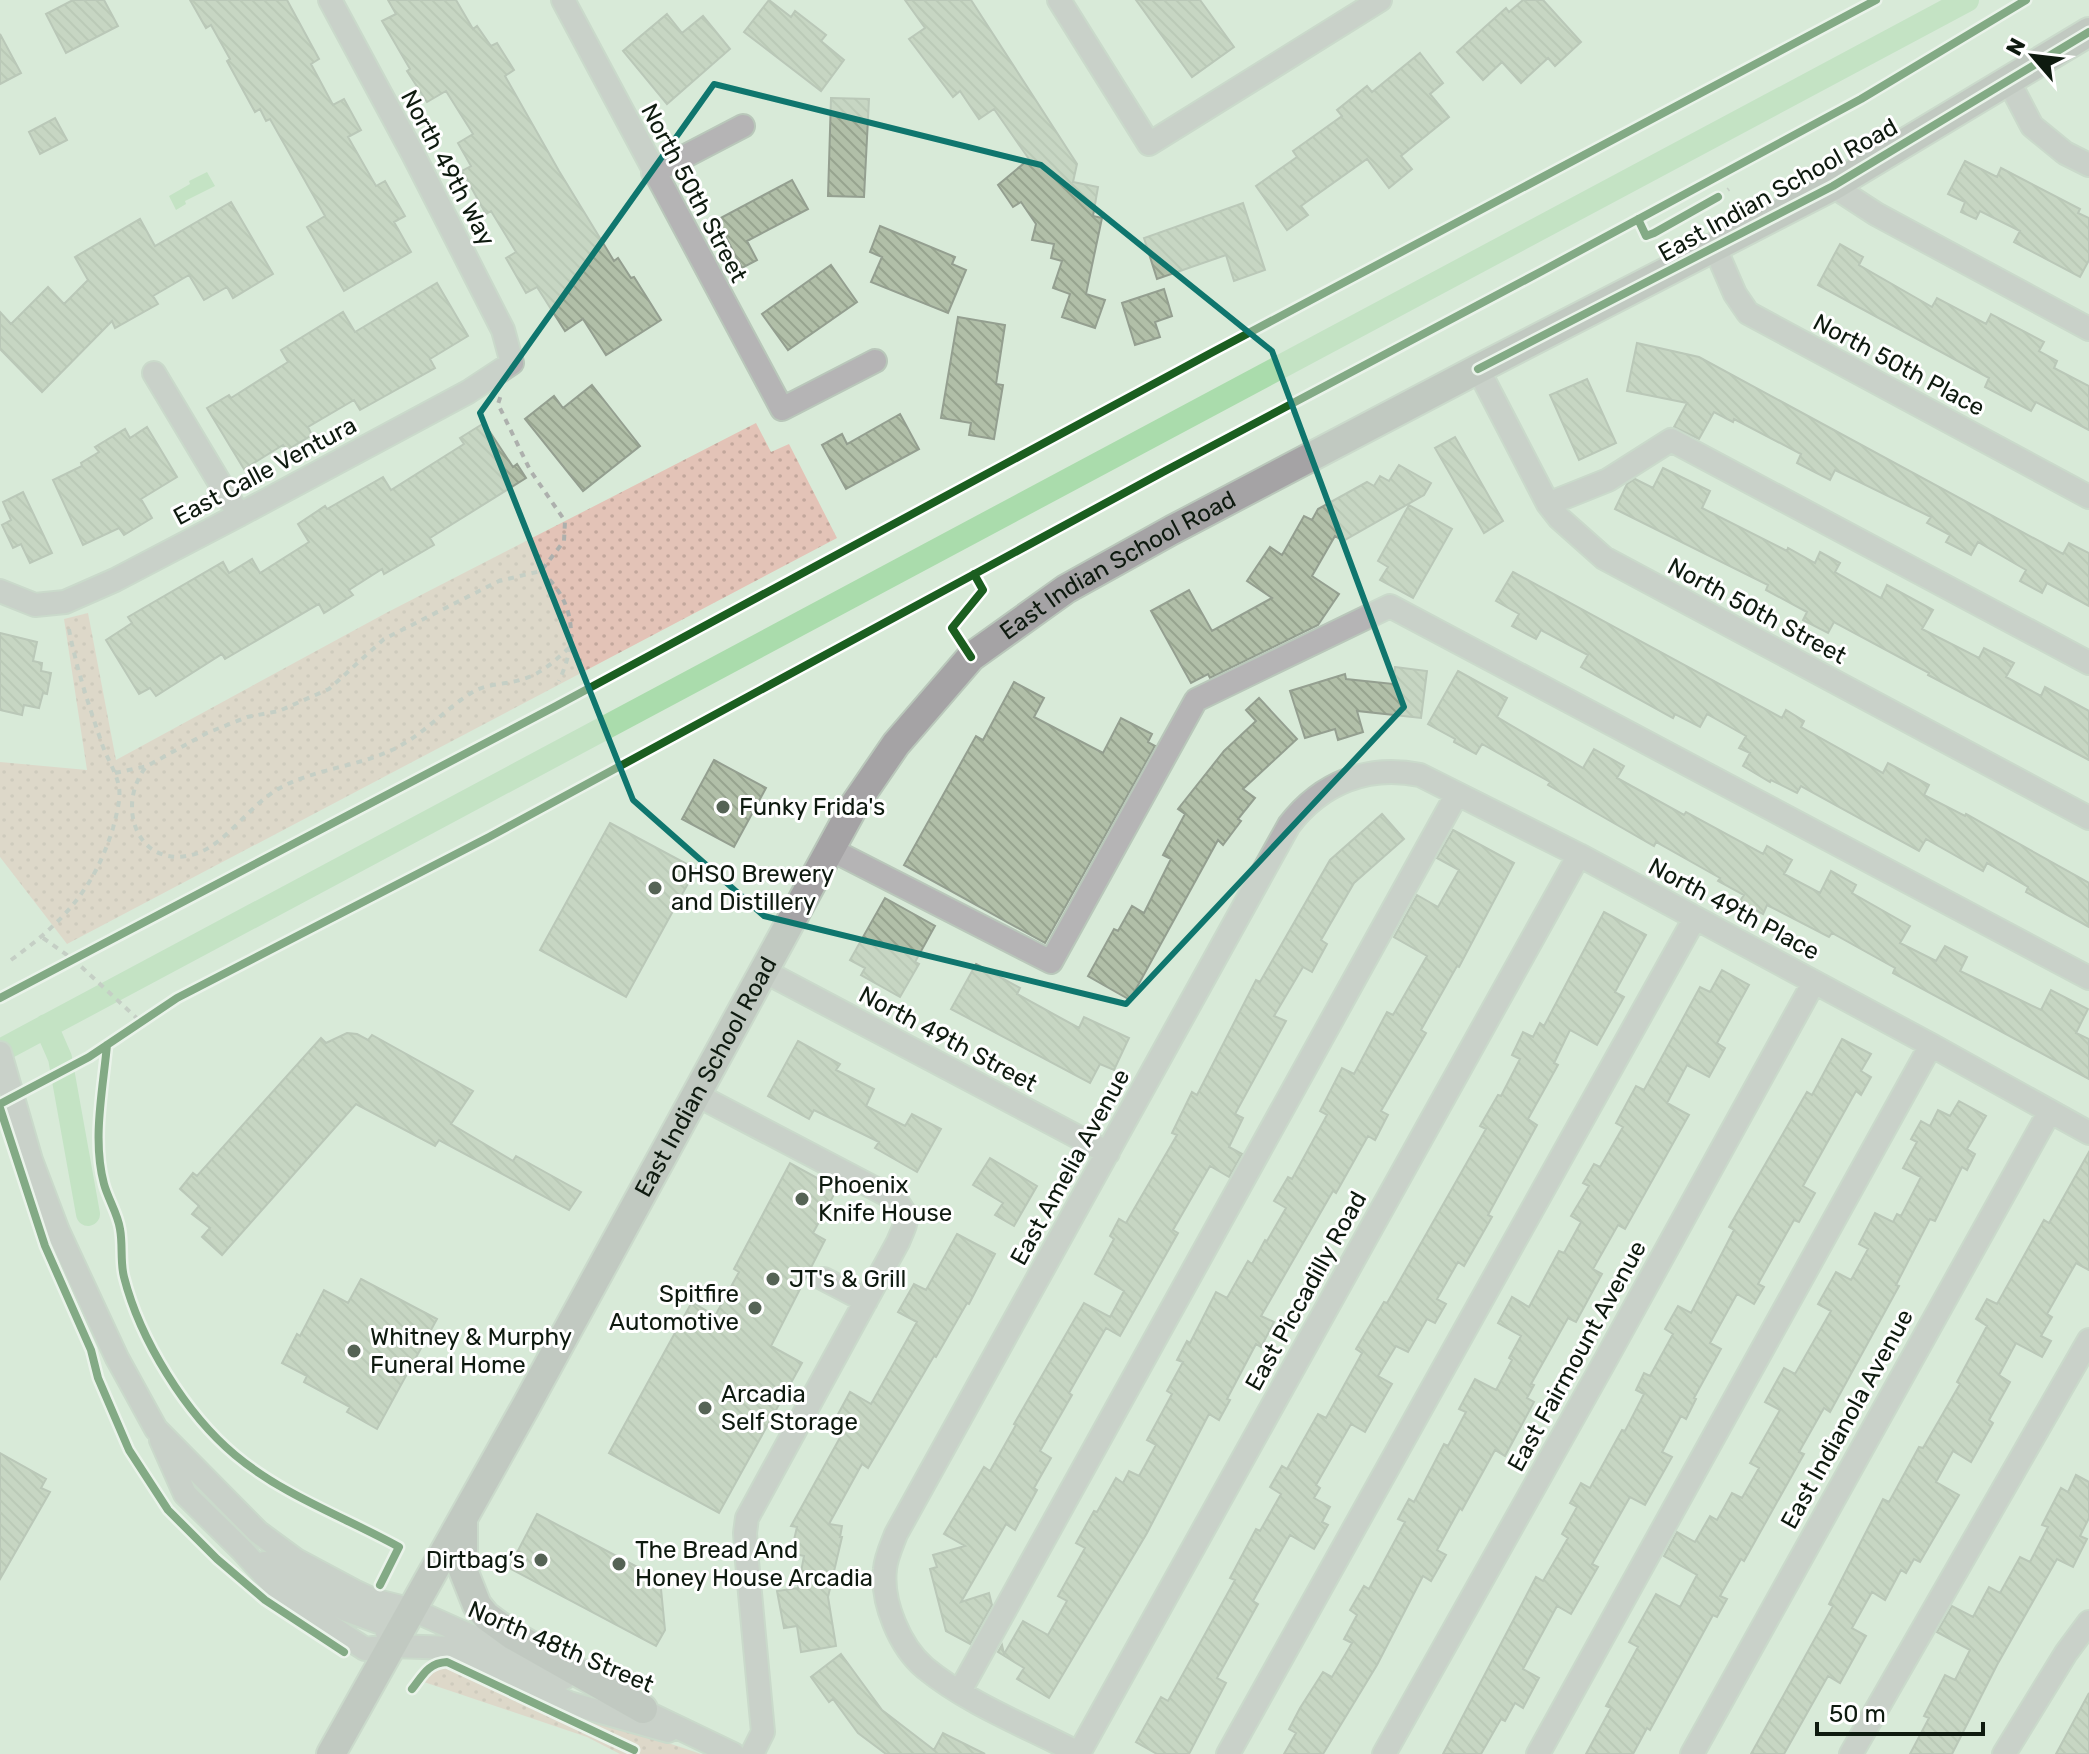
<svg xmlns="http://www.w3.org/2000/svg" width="2089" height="1754" font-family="Rubik,sans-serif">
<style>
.grass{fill:url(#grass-dots)}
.water{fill:#aadcac}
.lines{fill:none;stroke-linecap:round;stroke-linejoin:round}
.canal{stroke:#aadcac;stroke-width:24}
.building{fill:url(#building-back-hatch);stroke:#949f90;stroke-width:2}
.minor-casing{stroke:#b9c7ba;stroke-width:26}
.major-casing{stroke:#b9c7ba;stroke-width:32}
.path{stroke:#adb0ad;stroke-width:4;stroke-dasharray:6 6;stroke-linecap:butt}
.minor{stroke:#b5b4b5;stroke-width:22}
.major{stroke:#a5a3a5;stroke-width:28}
.cycleway-casing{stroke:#fff;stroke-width:13}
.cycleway{stroke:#1b5e20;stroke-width:8}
.marked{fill:none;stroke:#0f766e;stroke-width:6;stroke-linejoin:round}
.poi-dot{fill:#556355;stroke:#fff;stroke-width:3}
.labels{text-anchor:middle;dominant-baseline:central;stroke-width:6;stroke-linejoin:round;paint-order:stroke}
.street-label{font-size:24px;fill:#0e1a0f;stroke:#fff}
.poi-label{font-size:24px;fill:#0e1a0f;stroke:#fff;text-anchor:start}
</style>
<defs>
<pattern id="grass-dots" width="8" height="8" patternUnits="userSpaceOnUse" patternTransform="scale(2)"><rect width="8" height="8" fill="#e3c3b7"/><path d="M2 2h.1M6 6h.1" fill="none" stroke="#c2a79c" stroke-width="1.8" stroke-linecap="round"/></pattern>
<pattern id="building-back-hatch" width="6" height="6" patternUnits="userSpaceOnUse" patternTransform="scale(2)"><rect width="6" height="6" fill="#b1bfa8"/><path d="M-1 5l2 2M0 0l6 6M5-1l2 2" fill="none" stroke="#97a48f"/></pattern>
</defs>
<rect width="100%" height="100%" fill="#d8ead8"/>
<path class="grass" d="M756 423 771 452 789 444 837 538 67 944 0 857V762L87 770 64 619 88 613 116 760 386 613Z
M457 1657 576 1712 701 1754H620L587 1737 415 1679C426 1662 437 1658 457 1657Z"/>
<path class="water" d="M207 172 215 186 185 201 186 204 176 210 169 196 190 184 189 181Z"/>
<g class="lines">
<path class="canal" d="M46 1026 60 1058 88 1214
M0 1051 1967 0"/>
</g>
<path class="building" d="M73 0H104L118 26 66 53 46 14Z
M190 0H287L319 59 311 64 333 105 344 99 361 130 348 137 376 186 385 181 405 216 394 222 411 252 344 291 307 227 325 216 270 119 266 121 260 109 255 112 227 61 230 59 211 25 206 28Z
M388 0H456L473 29 477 26 491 46 497 43 514 70 505 76 559 171 614 261 618 258 631 278 634 277 661 320 606 355 583 319 565 331 537 287 526 293 506 258 516 252 491 211 486 214 462 171 471 166 458 143 473 134 446 91 427 102 407 71 410 69 382 21 396 14Z
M769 0 791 17 795 11 826 35 821 41 844 60 821 91 744 32Z
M905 0H971L1077 164 1073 182 1098 187 1093 216 1102 218 1086 294 1105 300 1095 328 1062 317 1070 294 1053 288 1062 261 1051 258 1054 244 1032 240 1036 224 1021 202 1013 207 998 185 1029 159 994 109 979 119 960 91 953 97 909 39 925 28Z
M1136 0H1200L1234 47 1192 77Z
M1523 0H1543L1581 42 1555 66 1548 58 1521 83 1502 62 1483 80 1457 52 1506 8 1509 12Z
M667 14 682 33 703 16 730 49 667 104 623 51Z
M0 34 21 73 0 84Z
M1420 53 1443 83 1430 94 1449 117 1401 156 1412 169 1389 188 1367 159 1301 206 1308 215 1287 230 1256 186 1297 157 1293 151 1342 116 1337 110 1367 86 1372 92Z
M831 98 869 99 864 197 828 196Z
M55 118 67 140 40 154 29 132Z
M1965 161 1997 177 2001 168 2080 209 2078 213 2089 218V260L2080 277 2014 242 2020 231 1980 211 1976 219 1961 212 1965 202 1948 194Z
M792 180 808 209 747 241 757 260 742 268 717 220Z
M231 202 273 274 233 298 227 287 204 300 189 275 153 296 158 304 115 328 112 321 42 392 0 349V312L11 324 48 287 64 304 88 280 75 257 140 219 155 246Z
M1243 203 1265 270 1234 281 1226 255 1157 279 1144 238Z
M880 226 955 257 952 264 966 270 948 313 871 282 882 257 870 252Z
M1840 244 1863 257 1859 265 1932 307 1937 298 1986 324 1991 314 2044 342 2039 351 2057 361 2054 368 2089 386V430L2036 402 2031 411 1985 387 1989 378 1818 285Z
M831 265 857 302 788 350 762 314Z
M437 283 468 336 430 359 435 368 360 410 354 400 308 427 312 435 287 450 283 445 244 469 207 408 229 395 231 398 288 362 281 350 343 312 355 332Z
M1164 289 1172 316 1155 322 1160 337 1135 345 1122 303Z
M958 317 1005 325 996 384 1003 385 994 439 969 435 971 423 941 418Z
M1637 343 1699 357 2063 554 2069 543 2089 553V606L2047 583 2042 593 2020 581 2026 570 1978 542 1971 555 1946 542 1950 535 1927 523 1931 517 1835 470 1830 480 1797 463 1801 454 1734 419 1733 422 1714 412 1699 439 1674 427 1687 403 1627 391Z
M1587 379 1616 443 1579 460 1550 395Z
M592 385 640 446 583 491 525 419 554 396 563 408Z
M900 414 919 449 846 489 822 445 842 434 847 444Z
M484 423 513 467 517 464 526 478 430 538 434 545 384 574 382 569 349 590 353 595 324 613 319 604 225 659 222 654 156 696 150 688 139 694 106 640 132 623 128 617 223 562 229 573 252 559 260 573 309 542 298 524 325 506 327 509 383 477 391 490 464 444 460 438Z
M147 427 177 477 141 499 152 518 124 535 119 528 83 545 53 480 82 466 81 463 99 452 95 447 125 429 130 438Z
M1455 437 1503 521 1484 533 1435 448Z
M1399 465 1431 483 1424 495 1343 541 1335 536 1312 576 1339 594 1318 625 1210 678 1208 674 1191 683 1151 611 1189 590 1212 631 1272 598 1247 581 1270 547 1282 555 1304 516 1312 520 1318 509 1367 482 1374 486 1380 476 1389 481Z
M1663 468 1710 491 1702 508 1787 551 1788 548 1815 563 1820 552 1840 563 1835 572 1881 598 1887 585 1933 610 1922 629 1979 658 1984 648 2014 663 2006 677 2041 696 2045 687 2089 711V760L1928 675 1929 673 1834 622 1828 633 1803 620 1807 612 1766 590 1768 585 1615 509 1627 484 1635 479 1653 488Z
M23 492 52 553 30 563 21 544 13 548 2 525 11 520 3 502Z
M1409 505 1452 529 1413 598 1380 580 1388 567 1378 561Z
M1513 572 1782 718 1786 710 1804 721 1801 727 1883 773 1888 763 1929 785 1924 795 1965 816 1966 814 2089 883V927L2026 892 2028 887 1987 863 1983 871 1926 839 1919 851 1801 786 1797 793 1771 780 1770 782 1743 766 1750 753 1739 748 1746 736 1707 714 1700 727 1675 714 1673 718 1581 667 1588 655 1541 630 1536 639 1512 626 1519 614 1496 601Z
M0 633 37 642 33 661 42 663 41 671 51 673 47 694 43 693 39 708 24 705 22 715 0 710Z
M1395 667 1427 671 1421 718 1357 711 1363 732 1338 740 1335 729 1305 738 1290 691 1345 674 1346 679 1393 684Z
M1458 671 1507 698 1497 717 1583 768 1594 749 1624 766 1617 778 1684 815 1686 812 1763 854 1767 846 1792 860 1784 874 1820 893 1831 871 1856 885 1852 893 1910 926 1900 943 1936 961 1945 946 1967 957 1960 971 2041 1010 2051 990 2088 1009 2076 1033 2089 1039V1079L1893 973 1895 968 1832 933 1829 937 1767 905 1763 914 1740 901 1744 895 1718 881 1720 878 1656 842 1654 846 1605 818 1548 785 1550 782 1482 744 1476 754 1454 742 1455 739 1428 724Z
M1014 682 1044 698 1034 717 1103 753 1121 718 1152 734 1148 742 1155 746 1045 943 904 865 976 736 983 740Z
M1259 698 1297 739 1243 789 1255 798 1238 819 1241 821 1223 845 1218 840 1130 1000 1088 976 1114 929 1118 931 1132 906 1144 913 1171 859 1163 855 1185 814 1178 809 1224 751 1256 721 1246 710Z
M714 760 766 788 734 847 682 819Z
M1382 814 1404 839 1354 883 1321 940 1327 944 1312 972 1303 967 1274 1016 1286 1021 1235 1114 1243 1118 1229 1147 1242 1154 1229 1177 1210 1166 1173 1230 1178 1233 1120 1336 1106 1328 1069 1393 1072 1395 1040 1451 1051 1458 1034 1488 1037 1490 1015 1530 1006 1524 961 1602 989 1593 992 1605 970 1644 946 1631 930 1569 937 1567 933 1555 965 1546 944 1534 984 1467 990 1471 1016 1425 1014 1424 1084 1303 1110 1317 1124 1291 1095 1274 1114 1239 1110 1236 1119 1219 1126 1223 1134 1209 1177 1135 1172 1133 1192 1092 1197 1095 1256 980 1260 982 1330 860Z
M610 823 696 869 626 997 540 950Z
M1453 830 1514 863 1459 967 1457 966 1421 1030 1426 1033 1381 1111 1388 1115 1375 1140 1368 1136 1336 1193 1333 1191 1261 1316 1274 1322 1261 1347 1256 1344 1227 1399 1230 1400 1219 1420 1209 1414 1147 1533 1049 1698 1017 1679 1024 1668 998 1652 1002 1645 1004 1654 1023 1621 1048 1635 1067 1601 1058 1596 1085 1548 1076 1543 1094 1511 1097 1512 1116 1478 1123 1483 1129 1471 1139 1476 1156 1445 1147 1440 1172 1394 1167 1391 1183 1362 1177 1360 1187 1341 1190 1343 1216 1292 1227 1298 1248 1261 1252 1264 1265 1240 1267 1241 1286 1208 1274 1201 1288 1177 1292 1179 1327 1115 1320 1111 1342 1068 1354 1074 1387 1012 1393 1015 1427 956 1394 937 1417 895 1438 907 1459 870 1437 858Z
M885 898 935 926 915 962 919 964 900 997 861 975 865 968 850 960Z
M1604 912 1646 935 1615 992 1624 997 1597 1045 1570 1030 1554 1063 1558 1065 1528 1119 1537 1125 1488 1215 1492 1217 1464 1266 1458 1262 1437 1299 1446 1304 1435 1323 1427 1319 1408 1352 1396 1346 1378 1376 1392 1384 1365 1432 1351 1424 1316 1485 1320 1488 1314 1498 1330 1507 1322 1522 1328 1525 1314 1549 1290 1535 1253 1601 1258 1604 1217 1678 1226 1683 1189 1754H1157L1136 1742 1161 1697 1168 1701 1235 1580 1230 1578 1256 1529 1260 1531 1281 1494 1270 1487 1282 1466 1287 1469 1318 1414 1326 1418 1362 1353 1356 1349 1384 1302 1387 1303 1486 1129 1480 1126 1498 1095 1501 1096 1520 1059 1512 1055 1523 1032 1533 1037 1540 1023 1544 1026Z
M976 964 1020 988 1017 994 1079 1028 1084 1017 1129 1038 1114 1070 1100 1064 1090 1083 951 1009Z
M1722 970 1749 985 1717 1043 1725 1048 1709 1077 1687 1065 1667 1103 1689 1115 1625 1229 1618 1225 1593 1269 1602 1274 1576 1322 1568 1318 1531 1384 1534 1385 1527 1398 1534 1402 1505 1456 1495 1450 1462 1510 1460 1508 1437 1550 1446 1555 1431 1581 1423 1576 1377 1665 1323 1754H1284L1296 1733 1289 1729 1300 1708 1323 1672 1332 1677 1352 1643 1344 1639 1357 1615 1350 1610 1364 1586 1369 1589 1405 1522 1398 1519 1409 1499 1414 1502 1444 1444 1448 1446 1466 1412 1459 1409 1475 1379 1496 1390 1512 1360 1509 1358 1521 1336 1498 1323 1512 1297 1529 1307 1559 1251 1564 1253 1581 1222 1571 1216 1589 1186 1583 1183 1594 1164 1600 1167 1623 1127 1616 1123 1636 1086 1644 1090 1700 987 1710 992Z
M347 1033 357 1034 368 1040 372 1035 473 1091 451 1124 513 1161 516 1156 581 1192 569 1210 439 1140 435 1146 356 1104 222 1255 202 1237 210 1228 192 1214 199 1206 180 1189 193 1173 197 1176 321 1038 326 1043Z
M1842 1039 1871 1054 1861 1071 1871 1077 1861 1095 1856 1091 1803 1186 1815 1193 1799 1222 1794 1220 1758 1284 1764 1287 1754 1304 1737 1294 1710 1343 1721 1349 1694 1398 1696 1399 1686 1419 1681 1416 1662 1452 1672 1457 1645 1505 1630 1497 1592 1564 1598 1567 1571 1614 1557 1606 1523 1669 1539 1678 1523 1708 1515 1703 1505 1721 1501 1719 1481 1754H1443L1536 1577 1543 1581 1568 1538 1562 1534 1577 1507 1570 1503 1581 1483 1590 1488 1622 1430 1625 1431 1644 1394 1636 1390 1644 1373 1650 1376 1673 1334 1665 1329 1678 1306 1691 1313 1734 1230 1729 1227 1807 1092 1812 1095Z
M798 1041 840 1064 836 1070 874 1089 866 1106 905 1126 912 1114 941 1129 917 1172 875 1148 879 1142 814 1110 809 1119 768 1096Z
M1959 1101 1986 1116 1967 1149 1975 1154 1967 1170 1962 1167 1935 1221 1930 1219 1896 1285 1899 1286 1830 1412 1824 1408 1799 1452 1804 1454 1744 1561 1741 1559 1720 1596 1727 1599 1717 1617 1713 1615 1650 1730 1647 1728 1633 1754H1586L1611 1708 1606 1706 1638 1647 1629 1642 1656 1594 1680 1607 1697 1575 1664 1556 1677 1532 1695 1542 1710 1516 1717 1520 1732 1493 1742 1498 1759 1468 1750 1463 1780 1410 1765 1402 1784 1368 1795 1374 1831 1311 1818 1304 1836 1272 1851 1280 1868 1249 1859 1244 1875 1213 1893 1222 1897 1214 1901 1216 1921 1177 1903 1168 1917 1142 1911 1139 1921 1121 1930 1126 1938 1110 1950 1116Z
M2089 1152V1270L2076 1263 2047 1314 2052 1317 2041 1336 2051 1341 2042 1357 2016 1343 1999 1375 2010 1382 1989 1420 1993 1423 1971 1462 1953 1451 1936 1482 1959 1495 1920 1562 1914 1559 1906 1573 1901 1570 1885 1600 1872 1592 1852 1628 1866 1636 1840 1683 1828 1676 1784 1754H1751L1833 1606 1829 1604 1883 1499 1889 1502 1919 1447 1923 1448 1960 1384 1957 1382 1987 1326 1976 1319 1987 1299 1997 1304 2044 1220 2049 1223Z
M990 1158 1037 1186 1014 1226 995 1215 1003 1203 973 1185Z
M790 1163 837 1189 813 1233 825 1240 771 1346 802 1363 719 1513 609 1453 692 1302 715 1316 739 1272 734 1269Z
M957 1234 995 1254 969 1304 967 1303 936 1357 934 1356 868 1468 862 1464 829 1524 842 1526 840 1537H842L828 1597 836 1646 801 1652 797 1626 784 1628 777 1591 798 1588 804 1556 791 1553 797 1527 791 1526 847 1425 836 1418 850 1392 871 1404 917 1322 898 1312 914 1284 926 1290Z
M361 1279 437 1319 377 1429 347 1412 350 1407 304 1382 307 1376 282 1363 297 1334 300 1336 324 1290 348 1303Z
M0 1453 46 1479 41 1488 50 1492 0 1579Z
M2076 1475 2089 1482V1518L2080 1536 2087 1539 2073 1567 2057 1559 1997 1665 1952 1754H1910L1929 1718 1924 1716 1945 1675 1955 1680 1970 1650 1937 1632 1952 1606 1973 1617 1989 1587 2000 1593 2020 1557 2030 1562 2048 1527 2042 1525 2061 1488 2068 1492Z
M537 1514 660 1579 665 1630 656 1646 509 1568Z
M841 1654 882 1710 934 1750 943 1733 985 1754H886L858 1733 833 1699 829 1702 811 1677Z
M2089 1693V1754H2056Z"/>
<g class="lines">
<defs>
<path id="minor" d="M563 0 782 409 875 361
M1059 0 1149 144 1380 0
M2009 82 2032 126 2065 153 2089 165
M653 173 743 126
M1833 186 1876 214 2089 329
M1715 248 1735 294 1748 313 2089 497
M1478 369 1548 504 1559 518 1604 558 2089 818
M154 373 239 515
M1548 504 1608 480 1671 440 2089 663
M0 591 35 605 65 602 115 580 239 515 468 392 512 363 503 330 413 154 330 0
M830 849 1051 962 1196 700 1390 606 2089 978
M764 971 1108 1153
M0 1053 31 1160 58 1231 117 1358 156 1429 258 1532 296 1560 354 1591 373 1600 413 1610 564 1678
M697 1095 895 1199C911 1218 907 1220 898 1242L747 1518 745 1533 747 1561 763 1732 752 1754
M824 1279 866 1301
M161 1440 185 1494 242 1550 285 1597 365 1649 392 1646 454 1648 569 1703 668 1731
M264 1563 346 1610 384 1624 392 1646
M960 1691 1457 794
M629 1704 733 1754
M1079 1753 1579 855
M1080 1754C1029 1727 970 1705 925 1668 900 1647 881 1602 885 1569 886 1557 892 1545 896 1534L1289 825C1321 783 1368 764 1420 775L1579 855 1931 1045 2089 1133
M1228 1754 1695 918
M1384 1754 1605 1361 1814 982
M1538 1754 1931 1045
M1692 1754 2050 1111
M1851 1754 2089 1340
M2004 1754 2066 1653 2089 1622"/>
<g id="major">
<path d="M463 1522V1570L477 1605 486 1616 512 1635 643 1709"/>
<path id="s1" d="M331 1754 526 1406 855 804 896 744 971 657 1066 589 1172 530 1478 369 1833 186 2089 32"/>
</g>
</defs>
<use href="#minor" class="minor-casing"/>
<use href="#major" class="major-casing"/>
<path class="path" d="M1718 197 1729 189
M541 571C576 603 578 640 559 681
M145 768C114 810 141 873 198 853 226 843 250 805 278 789 313 769 356 767 392 750 422 736 443 711 471 693 486 683 506 685 523 679 542 674 558 658 572 645
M115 773 147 766 207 733 247 717 279 711 329 689 384 639 499 581 541 571 564 541 565 521 530 470 498 404 501 395
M43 938 74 960 141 1022
M11 960C62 923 94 890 113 828 116 816 121 800 119 787 116 771 106 757 101 741 88 703 75 664 68 624"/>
<use href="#minor" class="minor"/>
<use href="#major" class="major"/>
<defs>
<path id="cycleway" d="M1638 219 1646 236 1654 233 1718 197
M1478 369 1833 186 2089 32
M971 657 952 628 983 590 974 574
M0 998 556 706 1211 353 1876 0
M107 1045C103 1089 92 1140 104 1184 108 1199 118 1214 120 1229 123 1245 120 1262 124 1277 140 1340 186 1414 235 1455 284 1496 345 1517 399 1547L380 1585
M0 1104 89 1057 177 998 489 837 1163 472 1544 270 1861 99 2026 0
M0 1108 45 1246 91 1350 98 1378 129 1450 168 1510 217 1559 265 1600 344 1652
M412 1689C423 1675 428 1663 447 1662L634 1750"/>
</defs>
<use href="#cycleway" class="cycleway-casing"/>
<use href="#cycleway" class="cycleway"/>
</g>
<path d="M0 0H2089V1754H0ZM714 84 1041 165 1272 351 1404 707 1126 1004 764 916 633 800 480 413Z" fill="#d8ead8" fill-opacity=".55" fill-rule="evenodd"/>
<path class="marked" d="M714 84 1041 165 1272 351 1404 707 1126 1004 764 916 633 800 480 413Z"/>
<g class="poi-dot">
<circle cx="723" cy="807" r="8"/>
<circle cx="655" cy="888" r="8"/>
<circle cx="802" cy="1199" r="8"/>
<circle cx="773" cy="1279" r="8"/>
<circle cx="755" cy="1308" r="8"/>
<circle cx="354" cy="1351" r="8"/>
<circle cx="705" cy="1408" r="8"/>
<circle cx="541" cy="1560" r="8"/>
<circle cx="619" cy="1564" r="8"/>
</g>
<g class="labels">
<g class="street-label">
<text transform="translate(448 168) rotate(62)">North 49th Way</text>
<text transform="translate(1778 190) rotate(-29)">East Indian School Road</text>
<text transform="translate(694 193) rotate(62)">North 50th Street</text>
<text transform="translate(1899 365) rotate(28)">North 50th Place</text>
<text transform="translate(265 471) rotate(-28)">East Calle Ventura</text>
<text stroke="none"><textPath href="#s1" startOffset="1446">East Indian School Road</textPath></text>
<text transform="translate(1757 611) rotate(28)">North 50th Street</text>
<text transform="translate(1734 909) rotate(28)">North 49th Place</text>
<text transform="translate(948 1039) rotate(28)">North 49th Street</text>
<text stroke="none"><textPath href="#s1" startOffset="774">East Indian School Road</textPath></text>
<text transform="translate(1070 1167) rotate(-61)">East Amelia Avenue</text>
<text transform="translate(1306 1291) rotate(-61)">East Piccadilly Road</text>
<text transform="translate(1577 1356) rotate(-61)">East Fairmount Avenue</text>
<text transform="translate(1847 1419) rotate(-61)">East Indianola Avenue</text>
<text transform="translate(561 1647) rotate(23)">North 48th Street</text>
</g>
<g class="poi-label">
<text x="739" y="807">Funky Frida's</text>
<text x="671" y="874">OHSO Brewery<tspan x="671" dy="28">and Distillery</tspan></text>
<text x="818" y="1185">Phoenix<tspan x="818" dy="28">Knife House</tspan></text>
<text x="789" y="1279">JT's &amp; Grill</text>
<text x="739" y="1294" text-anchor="end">Spitfire<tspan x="739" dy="28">Automotive</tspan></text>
<text x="370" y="1337">Whitney &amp; Murphy<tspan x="370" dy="28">Funeral Home</tspan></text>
<text x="721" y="1394">Arcadia<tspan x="721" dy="28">Self Storage</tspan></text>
<text x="635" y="1550">The Bread And<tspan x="635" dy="28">Honey House Arcadia</tspan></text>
<text x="525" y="1560" text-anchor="end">Dirtbag’s</text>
</g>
</g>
<g transform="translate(2033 56) rotate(298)" stroke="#ffffff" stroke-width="6" paint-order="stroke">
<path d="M0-6L14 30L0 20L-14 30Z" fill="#0e1a0f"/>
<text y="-12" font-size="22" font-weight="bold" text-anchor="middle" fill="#0e1a0f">N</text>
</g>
<path d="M1817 1722v12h166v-12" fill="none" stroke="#0e1a0f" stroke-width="4"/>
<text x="1829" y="1722" font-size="24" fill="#0e1a0f" stroke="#ffffff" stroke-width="6" paint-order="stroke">50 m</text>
</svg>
